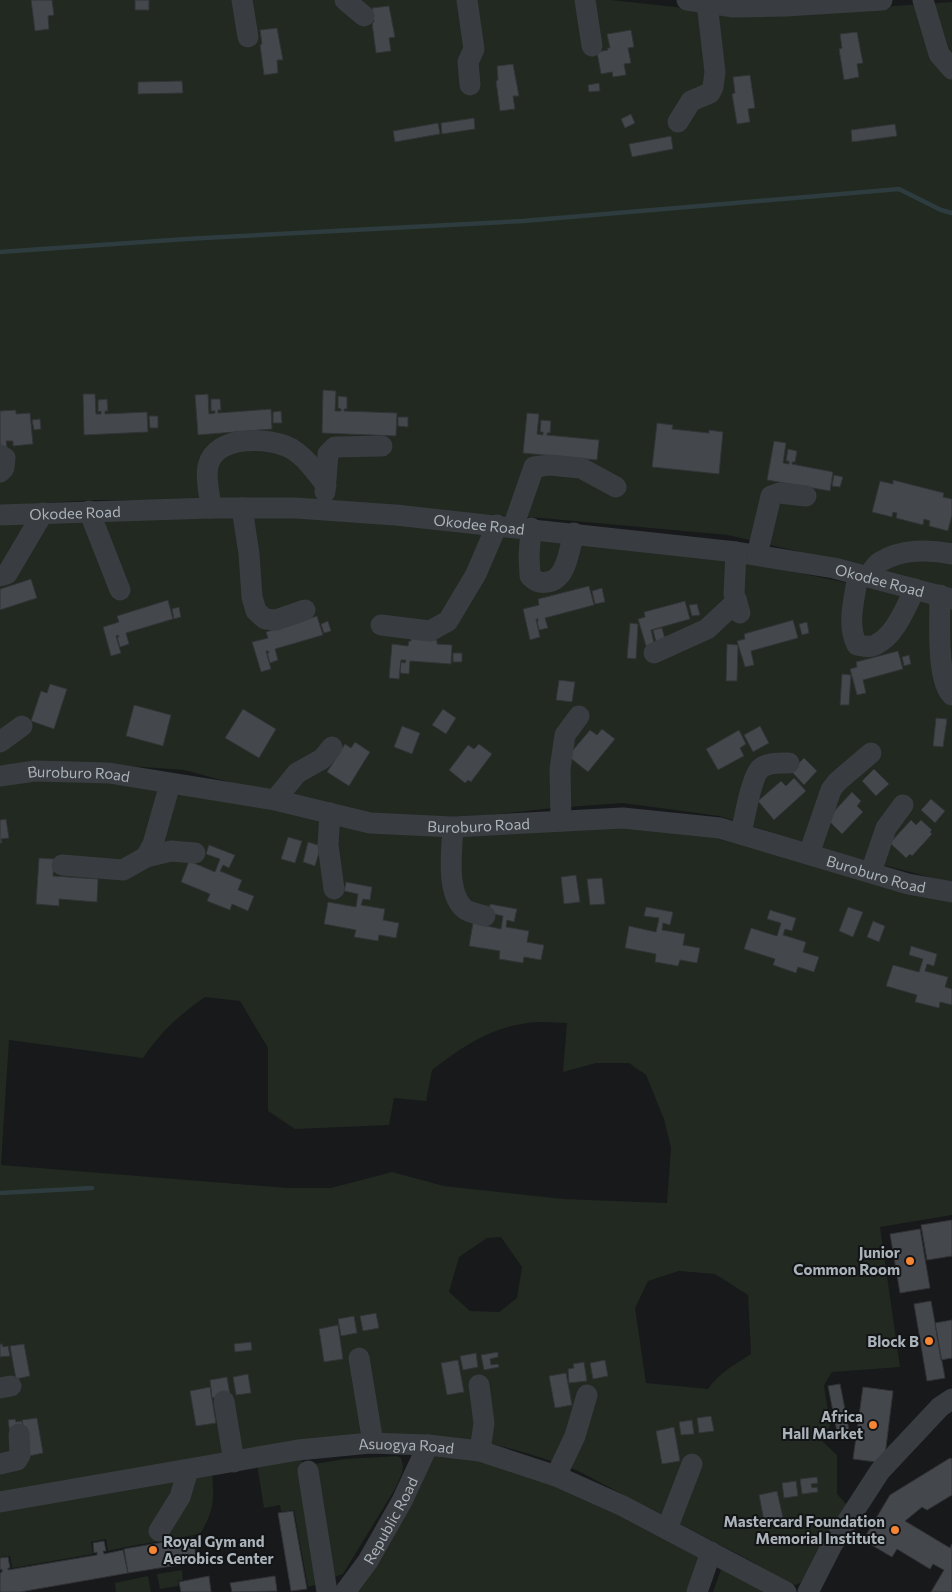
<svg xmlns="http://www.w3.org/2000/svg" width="952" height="1592" font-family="Commissioner,sans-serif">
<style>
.green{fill:#212920;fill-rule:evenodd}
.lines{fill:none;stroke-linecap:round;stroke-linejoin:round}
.stream{stroke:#2e3c3f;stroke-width:4.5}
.building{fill:#44474b;stroke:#323337}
.minor{stroke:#393c40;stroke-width:21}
.poi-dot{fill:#f68534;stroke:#131416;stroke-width:2}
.labels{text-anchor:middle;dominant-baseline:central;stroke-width:4;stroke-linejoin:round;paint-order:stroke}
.street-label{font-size:15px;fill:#aab3ba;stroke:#131416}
.poi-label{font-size:15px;font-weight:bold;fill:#aab3ba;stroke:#131416;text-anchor:end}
</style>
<rect width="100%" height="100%" fill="#18191b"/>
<path class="green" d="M0 0H611L731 13 807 12 952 2V590L894 574 728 535 541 518 270 501 93 500 0 506Z
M209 515 331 519 727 558 862 586 952 609V883L845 855 719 816 623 803 554 808 489 815 381 819 289 798 184 770 75 762 0 766V525Z
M25 778 166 785 370 831 622 827 722 838 952 900V1215L880 1227 900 1367 832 1372 824 1385 830 1425 822 1441 837 1455V1494L847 1505 804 1581 796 1585 787 1583 751 1561 576 1470C540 1456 505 1446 468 1439L0 1495V781ZM205 997 240 1001 268 1048V1111L295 1129 389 1125 394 1098 426 1101 432 1070C462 1047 489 1028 528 1023 541 1021 554 1023 567 1023L563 1072 596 1063H629L646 1075 664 1119 671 1148 667 1203 563 1199 444 1186 392 1172 331 1188H288L1 1165 9 1040 143 1058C161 1032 179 1015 205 997ZM501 1237 522 1267 517 1298 499 1312 470 1311 449 1292 459 1257 487 1238ZM679 1271 715 1274 748 1295 751 1354C735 1364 719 1373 708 1389L646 1383 635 1308 648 1281Z
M429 1450 524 1469 707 1558 696 1592H355Z
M397 1456 401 1458 403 1466 402 1473 395 1489 343 1574 331 1578 314 1464 345 1459Z
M301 1458 305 1480 315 1585 308 1587 294 1510 281 1512 280 1505 264 1508 257 1464Z
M212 1472C214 1500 215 1509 200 1534L126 1547 108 1551 106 1539 91 1542 93 1554 12 1568 10 1556 0 1557V1511Z
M723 1564 770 1592H713Z
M182 1570 183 1580 178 1581V1586L160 1589 157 1574Z
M148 1576 151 1592H116L115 1583Z"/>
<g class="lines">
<path class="stream" d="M0 252 186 239 523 221 899 189 941 210 952 213
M0 1193 92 1188"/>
</g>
<path class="building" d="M31 0H52L54 15 48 16 49 29 35 31Z
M135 0H149V10H135Z
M389 6 395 37 389 38 391 51 376 53 372 23 374 22 372 8Z
M277 28 283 60H277L278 73 264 75 260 45 262 44 260 30Z
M631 30 634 47 628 48 631 63 624 64 626 75 613 77 612 72 601 74 597 52 608 50 607 48H610L607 34Z
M857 32 863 63 857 64 859 77 844 80 839 49 842 48 840 34Z
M513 64 519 96H513L515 109 500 111 496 81 498 80 497 66Z
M750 75 755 108 748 109 750 122 737 124 732 94 735 93 733 77Z
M182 81 183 93 138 94V82Z
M599 83 600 91 589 92 588 85Z
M631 114 635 123 625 128 621 119Z
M474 118 475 129 442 134 441 123Z
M438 123 440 134 395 142 393 131Z
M895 124 897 136 852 142 851 130Z
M671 136 673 149 632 157 629 144Z
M323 390 336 391 335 411H341V409L338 408V396L347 397V409H344V411L397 413 396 436 322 433Z
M83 394H95L96 414H101V411L98 412V400L107 399 108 411H105V414L147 412 148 432 84 435Z
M208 394 209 414 215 413V411H211V399H220L221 410H218V413L271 409 272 429 198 435 195 395Z
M16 410V414L30 413 33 444 13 446V441H6L7 447H0V411Z
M281 411 282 423H273V412Z
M527 413 539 414 537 434 543 435V432H540L541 420 551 421 550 433H547V435L599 440 597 460 523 453Z
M149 416H158V428H150Z
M398 417H408V427L398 426Z
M40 419 41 429 34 430 32 420Z
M657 423 673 425 672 429 709 433V430L723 432 719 474 652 467Z
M774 441 786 443 783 463 789 464V461H786L788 449 797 451 795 462H792V464L833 472 830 491 767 480Z
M834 475 843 477 840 487 832 486Z
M893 480 944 493 943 497 952 499V515L948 531 929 526 930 521 924 519 923 525 896 518 897 513 893 512 892 517 872 512 880 481 893 484Z
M31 579 37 598 0 610V589Z
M589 586 594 605 545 618 548 628 539 630 537 621H538V619H536L540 637 530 640 523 609 539 605 538 599Z
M602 588 605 602 595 604 592 591Z
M168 600 173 619 126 633 129 644 120 647 117 637H119L118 635 116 636 121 653 111 656 103 627 119 622 117 616Z
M685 601 690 619 651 630 654 643 646 646 638 619 645 617 644 612Z
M697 604 700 615 692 616 689 605Z
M179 607 181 617 174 619 172 609Z
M317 616 323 635 275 649 278 660 270 663 267 653H269L268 651H266L271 669 261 672 252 642 268 638 266 632Z
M793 620 798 638 751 651 754 665 745 667 737 641 745 639 744 634Z
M328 621 331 631 324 633 321 624Z
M807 622 809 633 802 635 799 624Z
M630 623 638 624 636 659 627 658Z
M662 628 665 639 656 642 653 630Z
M411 638 437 640V644L452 645 451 664 410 661 409 674 400 673 401 662 405 663 406 660H401L399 679 389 678 392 644 408 646 409 641H411Z
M727 644 738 645 737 681H726Z
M898 651 903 669 863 680 866 693 857 695 850 669 857 667 856 662Z
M453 653H462V662H453Z
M909 655 911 664 904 666 902 657Z
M842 674 851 675 849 705H840Z
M559 680 575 682 572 702 556 700Z
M50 684 67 689 54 729 31 721 41 691 47 693Z
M134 705 171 715 163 746 126 736Z
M243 709 276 729 259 758 225 738Z
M443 709 456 718 446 734 432 725Z
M936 718 947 719 943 747 933 746Z
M402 726 420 733 412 754 394 747Z
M760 726 769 743 753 752 744 735Z
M602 729 615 739 588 772 568 756 590 730 597 735Z
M739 730 746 744 740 748 744 756 718 770 706 749Z
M355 742 370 752 349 786 327 772 345 744 351 748Z
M479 744 492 754 471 782 468 780 465 783 449 770 468 745 474 749Z
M804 758 817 771 804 785 791 771Z
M874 769 889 784 876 796 862 781Z
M794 778 806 791 774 820 758 801 781 781 786 786Z
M852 792 861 801 857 806 863 812 842 834 827 819Z
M931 799 945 811 935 823 921 810Z
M6 819 9 838 1 839 2 843H0V820Z
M911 820 916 825 921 820 932 830 930 832 932 834 912 856 910 854 906 858 890 843Z
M288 837 302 841 295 863 281 859Z
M308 842 321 846 315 866 303 862Z
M209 845 235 855 229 868 223 865 220 871 242 880 238 890 254 896 248 911 232 904 230 910 207 901 210 894 181 882 189 861 215 872 220 859 206 854Z
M39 858 54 859 53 876 98 879 97 902 59 899V906L36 904Z
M576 875 580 902 564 904 561 877Z
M602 878 605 904 590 905 587 879Z
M346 882 372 887 370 900 363 899 361 905 385 909 383 920 399 923 396 938 379 935 378 941 354 937 356 930 324 924 328 902 356 907 358 894 344 891Z
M490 904 517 909 514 922 507 920 506 927 529 931 527 942 544 945 541 960 524 957 523 963 499 959 500 951 469 946 473 923 501 929 503 916 489 913Z
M646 907 673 912 670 925 663 923 662 930 685 934 683 945 700 948 697 963 680 960 678 966 655 962 656 954 625 948 629 926 656 932 659 918 644 916Z
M848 907 863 912 853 937 839 931Z
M770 910 796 918 792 931 785 929 783 935 806 942 803 952 819 957 814 972 798 967 796 973 773 965 775 959 744 949 751 928 777 936 781 923 767 919Z
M873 921 885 926 879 942 867 937Z
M911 946 937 954 934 966 927 964 925 971 948 977 945 987 952 989V1005L940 1002 939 1008 915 1002 917 995 886 986 893 965 919 972 923 959 909 955Z
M952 1220V1256L927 1260 921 1225Z
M920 1229 930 1288 900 1293 890 1234Z
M931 1301 945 1378 927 1381 914 1304Z
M376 1313 379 1328 363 1331 360 1316Z
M354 1316 357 1333 341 1336 338 1319Z
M952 1320V1358L941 1360 935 1323Z
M338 1325 343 1359 324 1362 319 1329Z
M251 1342 252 1350 235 1352 234 1344Z
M0 1344H2L3 1347 8 1346 10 1356 0 1357Z
M24 1344 30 1376 16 1379 10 1346Z
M498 1352V1357L490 1359 491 1365 498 1364 499 1367 484 1370 481 1355Z
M476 1353 478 1367 463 1370 460 1356Z
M458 1360 464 1392 447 1395 441 1363Z
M605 1360 608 1376 593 1379 590 1363Z
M584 1362 587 1381 569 1383 568 1369 574 1368 573 1364Z
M566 1373 572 1405 555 1408 549 1376Z
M248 1374 251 1393 236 1395 233 1377Z
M227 1377 230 1395 212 1398 210 1380Z
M840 1384 849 1430 837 1432 828 1386Z
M210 1387 216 1423 196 1426 190 1391Z
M863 1387 893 1391 884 1463 853 1459Z
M711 1416 714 1431 699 1433 697 1418Z
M37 1418 43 1453 29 1456 22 1420Z
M15 1419 16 1422 22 1421 23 1430 10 1433 8 1420Z
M692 1420 694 1434 681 1435 679 1422Z
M674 1427 680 1461 662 1464 656 1431Z
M950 1458 952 1459V1495L927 1510 922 1507 905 1521 950 1548 952 1544V1592H931L944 1570 933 1564 930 1569 897 1549 892 1557 863 1540 890 1495Z
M817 1477 818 1483 811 1484 812 1488 817 1487 818 1492 802 1494 800 1479Z
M796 1481 798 1496 784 1498 782 1483Z
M777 1491 784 1522 765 1526 759 1495Z
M293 1511 307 1589 291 1591 278 1513Z
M193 1537 197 1562 128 1573 124 1549Z
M104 1541 106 1551H103L104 1554 123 1550 128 1573 20 1592H0V1573L2 1572V1569L0 1570V1558L8 1557 10 1568H8V1570L97 1555V1552L94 1553 93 1543Z
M209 1576 211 1592H181L179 1582Z
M275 1576 277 1591 232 1592 230 1583Z"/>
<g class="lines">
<g class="minor">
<path d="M242 0 248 37"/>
<path d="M345 0 364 16"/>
<path d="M467 0 474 49 468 62 470 85"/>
<path d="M585 0 592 46"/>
<path d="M687 0 734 7 786 6 882 0"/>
<path d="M923 0 939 54 952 69"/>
<path d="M678 122 691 101 710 93 713 87 715 72 707 3"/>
<path d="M0 455 5 458 4 468 0 472"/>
<path d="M325 492 328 454 335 447 382 446"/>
<path d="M211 508C210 495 205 479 208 466 215 435 269 436 292 449 306 458 316 472 326 485"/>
<path d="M242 508 249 554 252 597 256 611 265 619 276 620 305 610"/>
<path d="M89 511 120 590"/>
<path id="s1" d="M0 515 211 508H296L395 515 736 552 834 568 952 599"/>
<path d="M513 527 534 467 549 465 581 468 616 487"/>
<path d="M531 528 529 556 530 576C535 581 540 584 547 582 567 580 569 549 574 533"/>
<path d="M736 552 734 594 740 613"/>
<path d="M757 555 771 496 779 493 806 496"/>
<path d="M858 575C855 597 846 624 857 645 863 646 871 648 877 644 896 634 905 608 915 589"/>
<path d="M0 576 7 574 43 513"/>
<path d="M868 577C871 572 875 565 880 562 901 549 929 549 952 554"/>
<path d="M940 595C940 617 936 681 952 695"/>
<path d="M381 625 430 631 448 621 476 574 497 525"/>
<path d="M654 653 707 629 737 601"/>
<path d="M0 742 22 726"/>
<path id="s2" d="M0 776 35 771 109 773 275 800 370 823 453 827 623 818 720 828 908 884 952 892"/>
<path d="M275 800 297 773 322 759 332 747"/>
<path d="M330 813 328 845 334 889"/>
<path d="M561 821 560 769 565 735 579 716"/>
<path d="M453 827C452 849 445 895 466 910 471 913 479 914 485 916"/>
<path d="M741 834C744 820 751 780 759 770 766 762 780 763 789 763"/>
<path d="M809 854 831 790 837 782 871 753"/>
<path d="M146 857 171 851 195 853"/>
<path d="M62 865 123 870 146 857 153 844 170 784"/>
<path d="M871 872 886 828 903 805"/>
<path d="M359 1358 373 1443"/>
<path d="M479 1385 484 1423 480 1451"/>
<path d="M0 1388 11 1386"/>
<path d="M224 1401 234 1462"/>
<path d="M0 1464 17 1460 20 1455 19 1434"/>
<path d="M308 1471 327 1592"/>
<path d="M556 1476 575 1436 587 1395"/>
<path id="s3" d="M0 1502 298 1450 370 1443 428 1445 480 1451 556 1476 623 1506 786 1592"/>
<path d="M667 1529 692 1464"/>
<path d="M159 1531 180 1497 188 1470"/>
<path id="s4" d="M345 1592 368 1561 402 1501 428 1445"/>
<path d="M697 1592 711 1552"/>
<path d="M808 1592 832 1545 880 1471 940 1407 952 1399"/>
</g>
</g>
<g class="poi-dot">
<circle cx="910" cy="1261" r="5"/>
<circle cx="929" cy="1341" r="5"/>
<circle cx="873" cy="1425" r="5"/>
<circle cx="895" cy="1530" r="5"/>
<circle cx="153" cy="1550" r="5"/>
</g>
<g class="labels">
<g class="street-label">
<text stroke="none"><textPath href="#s1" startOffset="75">Okodee Road</textPath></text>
<text stroke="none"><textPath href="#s1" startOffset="480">Okodee Road</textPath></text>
<text stroke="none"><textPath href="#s1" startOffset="885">Okodee Road</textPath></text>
<text stroke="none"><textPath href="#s2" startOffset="79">Buroburo Road</textPath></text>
<text stroke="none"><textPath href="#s2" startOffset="484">Buroburo Road</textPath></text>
<text stroke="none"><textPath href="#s2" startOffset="889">Buroburo Road</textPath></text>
<text stroke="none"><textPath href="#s3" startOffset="411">Asuogya Road</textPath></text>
<text stroke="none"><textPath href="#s4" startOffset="85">Republic Road</textPath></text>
</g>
<g class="poi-label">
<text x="900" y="1252">Junior<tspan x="900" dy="17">Common Room</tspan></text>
<text x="919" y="1341">Block B</text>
<text x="863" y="1416">Africa<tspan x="863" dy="17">Hall Market</tspan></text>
<text x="885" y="1521">Mastercard Foundation<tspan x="885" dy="17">Memorial Institute</tspan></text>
<text x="163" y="1541" text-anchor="start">Royal Gym and<tspan x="163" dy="17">Aerobics Center</tspan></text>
</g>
</g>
</svg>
